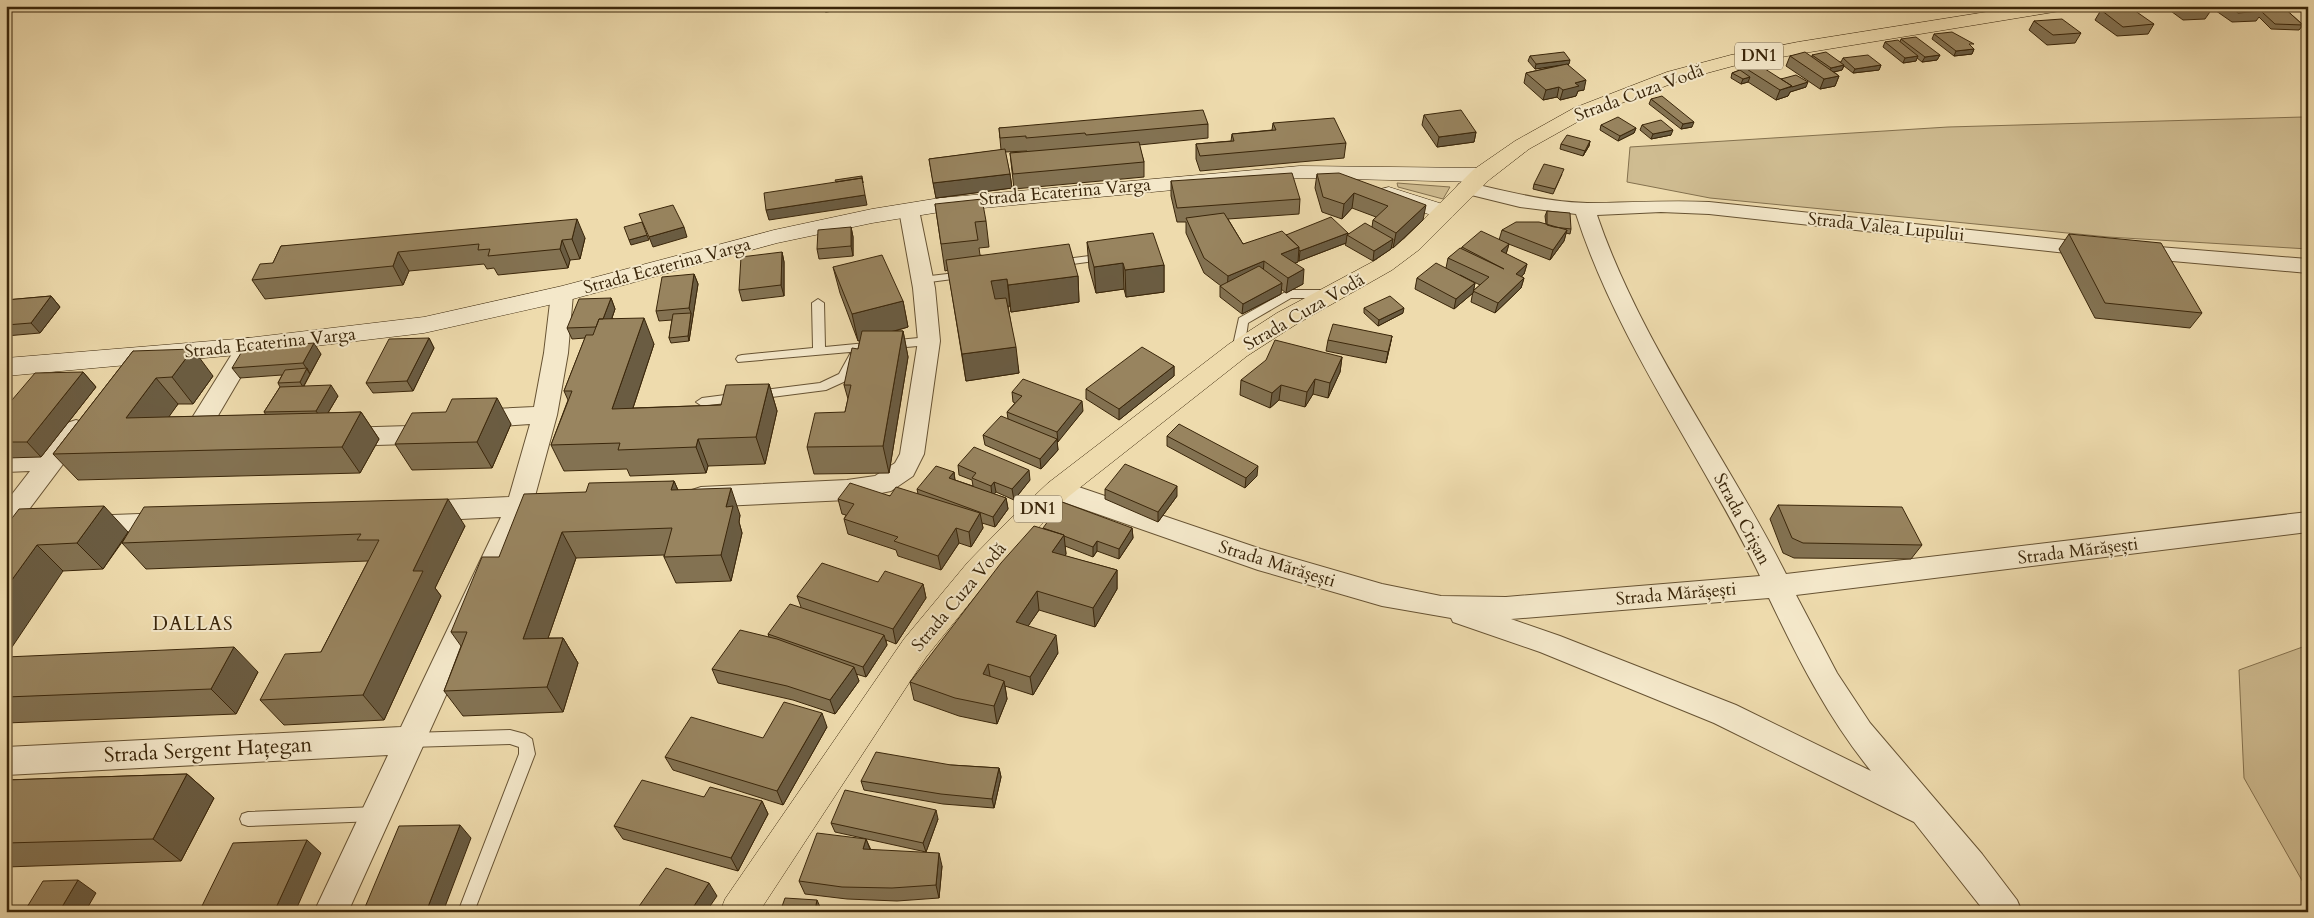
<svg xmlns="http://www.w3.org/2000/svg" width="2314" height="918" font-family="Cardo,serif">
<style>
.green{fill:#cfbc91;stroke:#84714e}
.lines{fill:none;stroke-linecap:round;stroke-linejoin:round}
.service-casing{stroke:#675333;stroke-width:2}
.minor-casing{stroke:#675333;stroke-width:2}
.secondary-casing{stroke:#3a260a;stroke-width:1}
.primary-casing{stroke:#3a260a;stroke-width:1}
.service{fill:#f4e8ca;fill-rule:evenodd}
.minor{fill:#f4e8ca;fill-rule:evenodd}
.secondary{fill:#f4e8ca;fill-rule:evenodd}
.primary{fill:#eedbad;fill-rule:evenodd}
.wall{fill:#837252;stroke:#3a260a}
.shaded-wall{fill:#6a5c42;stroke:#3a260a}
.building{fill:#98845f;stroke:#3a260a}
.labels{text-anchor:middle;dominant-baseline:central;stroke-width:4;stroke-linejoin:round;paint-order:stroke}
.shield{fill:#f4e8ca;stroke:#726044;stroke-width:1}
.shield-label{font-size:16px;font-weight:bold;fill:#3a260a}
.street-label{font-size:18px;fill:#3a260a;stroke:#f4e8ca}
.neighbourhood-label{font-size:19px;letter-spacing:1px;fill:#3a260a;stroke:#f4e8ca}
.near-street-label{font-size:21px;fill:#3a260a;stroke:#f4e8ca}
</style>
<rect width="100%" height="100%" fill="#eedbad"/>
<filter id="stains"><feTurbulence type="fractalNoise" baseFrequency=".004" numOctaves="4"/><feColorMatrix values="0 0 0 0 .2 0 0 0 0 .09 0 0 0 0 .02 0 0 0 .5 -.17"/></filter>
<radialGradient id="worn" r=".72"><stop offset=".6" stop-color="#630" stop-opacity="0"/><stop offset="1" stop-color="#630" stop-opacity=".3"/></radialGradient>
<path class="green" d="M2303 117 2308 122V249L2108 237 1710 198 1627 182 1630 147 1948 127Z
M1397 183 1450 187 1443 199 1398 187Z
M2308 645V891L2244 778 2239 670Z"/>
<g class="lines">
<defs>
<path id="service" d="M825 6H833V10L826 12Z
M1105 254 1110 257 1109 259 1058 266 1053 263 1058 260Z
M964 272 969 275 968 277 922 283 917 280 922 277Z
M1289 290H1328L1333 294 1328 298H1291L1248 323 1244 350 1238 354 1234 353 1232 350 1239 318Z
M818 299 824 303 825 347 929 337 935 341 929 345 738 362 736 359 738 356 742 355 813 348 812 303Z
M854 353 860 357 848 380 826 390 702 406 696 402 702 398 820 383 839 374 850 354Z
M510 730 525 734 532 739 535 754 474 912H458L519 754V747L510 744 410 747 405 745 402 740 405 735 410 733Z
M376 807 382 809 384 814 382 819 376 821 248 826 242 824 240 819 242 814 248 812Z"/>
<path id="minor" d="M1466 182C1505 191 1546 202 1587 203 1628 203 1668 200 1709 202L2101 244 2105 249 2101 254 2094 256 1709 214 1661 212 1597 215C1641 344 1725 453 1786 574L2308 512V532L1796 595 1837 673 1870 723 1982 854 2017 900 2022 912H1985L1914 822 1714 723 1540 652 1453 622 1451 618 1382 606 1258 570 1049 497 1045 490 1049 483 1058 480 1261 549 1382 584 1441 596 1506 597 1760 576C1701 454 1618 344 1576 214L1520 207 1459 192 1456 188 1459 184ZM1769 598C1798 659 1828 718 1871 771L1736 705 1560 636 1511 619Z
M909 204 916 206 919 210 935 288 940 341 924 454 913 476 891 491 847 500 701 507 692 504 688 497 692 490 701 487 847 480 875 476 895 463 900 454 918 341 913 288 899 210 902 206Z
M2134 245 2308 259V273L2127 257 2123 252 2127 247Z
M562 287 570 289 573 294 568 353 557 415 535 496 553 495 562 498 566 505 562 512 553 515 527 516 348 912H314L388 755 6 775V747L401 727 501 517 421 521 412 518 408 511 412 504 421 501 509 497 530 424 474 428 465 425 462 419 465 413 474 410 534 407 544 353 551 294 554 289Z
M248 338 256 341 259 346 206 436 208 440 205 446 196 449 182 446 179 440 182 434 240 341Z
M76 420 85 423 88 429 85 435 15 528 6 531V502L30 471 6 472V454L45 452 67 423Z
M433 420 442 423 445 429 442 435 409 444 343 446 334 443 331 437 334 431 343 428 409 426Z
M166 513 175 516 179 523 175 530 166 533 86 536 77 533 73 526 77 519 86 516Z"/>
<path id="secondary" d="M1300 166 1481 168 1489 170 1492 175 1489 180 1481 182 1300 178 940 212 872 223 777 243 562 302 424 333 248 354 6 376V358L248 338 424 317 562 286 774 230 872 209 940 198Z
M1389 187 1452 207 1455 212 1452 217 1444 219 1381 199 1378 194 1381 189Z"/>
<path id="primary" d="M2024 6H2069L2066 10 2060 11 1798 54 1733 66 1681 80 1588 116 1529 149 1489 180 1420 249 1392 270 1295 325 1247 356 1068 497 990 578 926 657 759 912H720L725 899 904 639 968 562 1008 521 1048 483 1229 344 1277 313 1376 260 1404 239 1473 170 1515 141 1574 108 1667 72 1731 55 1798 42Z"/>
</defs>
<use href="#service" class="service-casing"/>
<use href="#minor" class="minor-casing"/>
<use href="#secondary" class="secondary-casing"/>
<use href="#primary" class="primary-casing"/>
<use href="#service" class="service"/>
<use href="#minor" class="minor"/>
<use href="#secondary" class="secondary"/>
<use href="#primary" class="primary"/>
</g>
<path class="wall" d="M2164 6H2207L2212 9 2205 19 2183 20Z
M2209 6H2282L2303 25 2299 30 2271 29 2259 17 2256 21 2232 22Z
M2101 10 2154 24 2148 34 2117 36 2095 20Z
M2034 21 2081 33 2075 43 2047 45 2029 30Z
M1934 34 1972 47 1974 49 1972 54 1954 56 1932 39Z
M1901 39 1940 55 1937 60 1922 62 1917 58 1916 61 1903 63 1883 47 1885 42H1900Z
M1812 55 1841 62 1843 58 1881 65 1879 70 1853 73 1844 66 1842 70 1834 72 1839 76 1835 86 1820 89 1786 66 1790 56 1812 57Z
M1530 56 1569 64 1568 65 1584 90 1578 91 1576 96 1560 100 1557 97 1543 100 1524 83 1526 73 1561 65 1535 69 1528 61Z
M1742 66 1781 79 1806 87 1790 92 1788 96 1776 100 1748 82 1741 84 1731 78 1732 73 1740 70Z
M1651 99 1692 127 1681 129 1649 104Z
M1424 115 1476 132 1474 142 1437 147 1422 125Z
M1273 123 1346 143 1344 158 1200 171 1196 159V144L1231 141 1232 134 1272 130Z
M1208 124V138L1139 145 1144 162V177L1014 189 1010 153 1027 152V151L1005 152 1010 174 1012 188 936 198 929 159 1001 150 999 128Z
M1601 125 1636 128 1634 133 1618 141 1600 130Z
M1642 125 1671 135 1651 139 1640 130Z
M1590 141 1589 146 1583 156 1560 149 1561 144Z
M1317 174 1423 220 1393 248 1391 247V249L1373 261 1345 245 1346 243 1299 261 1298 260V262L1295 263 1303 284 1286 293 1281 289V294L1242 314 1220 297V286H1221L1204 273 1186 233V222H1177L1171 196V181L1300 199 1299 214 1228 219 1243 244 1286 235 1348 233V234L1372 227 1373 220 1376 217 1352 208 1342 219 1322 212 1315 188Z
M1562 174 1553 194 1533 189 1534 184Z
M935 204 986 221 989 247 979 248 980 255 1078 276 1079 302 1011 312 1010 306H1008L1019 373 966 381 948 270 945 271Z
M1547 211 1571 229 1570 234 1566 233 1564 241 1550 260 1506 243 1509 244 1506 254 1527 264 1524 274 1521 276 1524 278 1521 288 1495 313 1471 302 1473 291 1480 285 1460 275 1475 283 1473 293 1454 309 1415 289 1417 278 1446 268 1448 258 1461 249 1462 247 1499 240 1502 230 1546 224 1545 216Z
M851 227 853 237V256L819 259 817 249Z
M2069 234 2202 313 2190 328 2095 318 2059 249Z
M585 238 580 259 570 260 568 268 498 275 494 268 487 269 484 264 409 271 403 285 265 299 252 280 273 263 281 246Z
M1087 242 1164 265V292L1126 297 1124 289 1096 293 1089 268Z
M782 252 784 262V296L742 301 739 290Z
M833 267 903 301 908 327 895 331H903L908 357 889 473 814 474 807 447 845 412 848 399 844 385 858 349 860 340 858 341 840 293Z
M694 274 698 284 689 341 671 343 669 338 672 320 659 321 656 311Z
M51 296 60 307 40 333 6 336V300Z
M611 298 615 309 612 318 654 344 633 408 721 405 769 384 777 411 765 464 708 466 706 473 630 476 627 469 564 471 551 445 568 400 564 391 585 338 572 339 567 328Z
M1364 308 1403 313 1378 326 1364 313Z
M1392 336 1386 363 1326 351 1328 340Z
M429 338 434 348 413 391 373 393 366 383Z
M133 351 213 376 193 404H178L168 417 266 415 264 412 280 387 278 383 282 375 240 378 232 368 321 354 304 386 338 396 328 413 361 412 379 439 360 473 78 480 53 454Z
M1342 357 1340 372 1328 398 1313 394 1305 407 1279 400 1270 408 1240 395 1241 380Z
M1174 366V376L1119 420 1086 399V389Z
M83 372 96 387 41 457 6 458V407Z
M1012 392 1083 411 1057 442 1058 450 1041 469 985 445 983 435 1008 419 1007 412 1015 403 1013 402Z
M511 424 492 468 412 470 395 444Z
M1167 436 1257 476 1245 488 1167 446Z
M958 465 1030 480 1014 500 996 492 994 494 1006 498 1008 509 995 527 982 523 983 528 971 547 959 543 941 570 898 556 896 550 848 534 844 519 846 515 842 514 838 499 918 494 917 489 954 472 955 480 973 486 972 480 959 475Z
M674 481 678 490 740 515 739 522 742 533 731 581 676 583 664 557V555L576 558 548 638H563L578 663 563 712 463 716 444 691 461 646 451 632 499 557 586 492Z
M1105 489 1177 496 1158 522 1105 499Z
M1778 505 1922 545 1911 559 1794 558 1783 553 1770 519Z
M6 526 128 532 465 526 435 588 441 596 384 720 284 725 260 700 321 652 368 561 146 569 122 543 125 538 103 569 63 571Z
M1132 528 1133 538 1119 559 1097 551 1093 557 1065 546 1066 554 1065 556 1117 570V589L1095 627 1039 610 1028 626 1058 653 1033 695 1005 686 1007 699 997 724 959 716 914 700 910 682 1043 529Z
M878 582 923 584 926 598 896 644 886 640 887 645 866 677 856 674 859 681 835 714 793 700 718 683 712 669 769 637 768 634 801 607 797 596Z
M6 657 258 672 236 714 6 723Z
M827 727 783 805 673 770 665 757Z
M951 765 999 768 1001 777 994 808 943 804 864 790 861 781Z
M187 774 214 798 181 861 6 867V780Z
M704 797 762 801 768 814 738 871 623 839 614 826Z
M938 819 926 852 835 832 831 823Z
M866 839 871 850 942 866 939 898 897 901 847 899 805 894 799 881Z"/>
<path class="shaded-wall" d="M1974 49 1972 54 1954 56 1956 51Z
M1940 55 1937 60 1922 62 1925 57Z
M1918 56 1916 61 1903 63 1905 58Z
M1570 60 1569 64 1535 69 1536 64Z
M1844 65 1842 70 1829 73 1831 68Z
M1881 65 1879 70 1853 73 1855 69Z
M1839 76 1835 86 1820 89 1824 79Z
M1750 77 1748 82 1741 84 1743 79Z
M1586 80 1584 90 1578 91 1576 96 1560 100 1563 90 1575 83Z
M1808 82 1806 87 1790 92 1788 96 1776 100 1780 90Z
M1559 87 1557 97 1543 100 1546 90Z
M1694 122 1692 127 1681 129 1683 124Z
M1636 128 1634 133 1618 141 1620 136Z
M1673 130 1671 135 1651 139 1653 134Z
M1476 132 1474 142 1437 147 1439 137Z
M1590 141 1589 146 1583 156 1585 151Z
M1010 174 1012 188 936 198 933 183Z
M1354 193 1352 208 1342 219 1344 204Z
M865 195 867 205 769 220 766 210Z
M1426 205 1423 220 1393 248 1396 233Z
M577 219 585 238 580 259 572 239Z
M684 227 687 237 653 247 649 237Z
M851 227 853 237V256L851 246Z
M1567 230 1564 241 1550 260 1553 250Z
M1348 233V236L1347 235 1346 243 1299 261 1300 251Z
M647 235 649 240 631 245 629 240Z
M1393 239 1391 249 1373 261 1374 251Z
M562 240 570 260 568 268 560 249Z
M1509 244 1506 254 1501 251Z
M1299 247 1298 262 1279 269 1281 254Z
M398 252 409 271 403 285 393 266Z
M782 252 784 262V296L781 285Z
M1264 261 1263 276 1227 291 1228 276Z
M1123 263 1124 289 1096 293 1094 267Z
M1527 264 1524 274 1513 284 1516 274Z
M1164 265V292L1126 297 1125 270Z
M1304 269 1303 284 1286 293 1288 278Z
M694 274 698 284 689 341 688 336 691 313 689 308Z
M1078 276 1079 302 1011 312 1008 285Z
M1524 278 1521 288 1495 313 1498 303Z
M1007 279 1010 306 994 308 991 281Z
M1282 283 1281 294 1242 314 1243 304Z
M1475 283 1473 293 1454 309 1456 299Z
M51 296 60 307 40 333 31 323Z
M611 298 615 309 605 338 600 327Z
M903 301 908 327 858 341 852 314Z
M1404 308 1403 313 1378 326 1379 320Z
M644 318 654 344 624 435 612 409Z
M903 331 908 357 889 473 883 446Z
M1392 336 1390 346 1386 363 1388 352Z
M429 338 434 348 413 391 407 381Z
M314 343 321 354 310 374 303 363Z
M1016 347 1019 373 966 381 962 354Z
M193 349 213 376 193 404 172 377Z
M1342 357 1340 372 1328 398 1330 383Z
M1174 366V376L1119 420V409Z
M307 368 310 374 303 387 300 382Z
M83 372 96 387 41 457 27 442Z
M156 378 178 404 149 445 126 418Z
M1315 379 1313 394 1305 407 1307 392Z
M769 384 777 411 765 464 756 437Z
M331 385 338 396 323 421 316 411Z
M1281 385 1279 400 1270 408 1272 393Z
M497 398 511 424 492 468 477 442Z
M1082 401 1083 411 1058 442 1057 432Z
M361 412 379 439 360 473 342 447Z
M698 439 708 466 706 473 696 447Z
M1057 439 1058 450 1041 469 1040 459Z
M1258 466 1257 476 1245 488 1246 478Z
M1029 470 1030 480 1014 500 1012 489Z
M954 472 955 482 949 478Z
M674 481 685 507 671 490Z
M994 482 996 492 992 497 991 486Z
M1177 486V496L1158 522V512Z
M731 488 740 515 739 522 742 533 731 581 721 555 726 507Z
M1006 498 1008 509 995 527 993 517Z
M448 499 465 526 435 588 441 596 384 720 363 695 413 571Z
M104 506 128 532 103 569 77 543Z
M980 513 983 528 971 547 969 532Z
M956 528 959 543 941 570 938 556Z
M1132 528 1133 538 1119 559V549Z
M562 532 576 558 539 664 523 639Z
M1064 535 1066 554 1054 571 1052 552Z
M1097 541V551L1093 557V547Z
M37 545 63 571 6 656V588Z
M1117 570V589L1095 627 1093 608Z
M923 584 926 598 896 644 893 629Z
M1037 591 1039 610 1018 641 1016 622Z
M884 635 887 645 866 677 863 667Z
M1056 635 1058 653 1033 695 1030 677Z
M563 638 578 663 563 712 547 687Z
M234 647 258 672 236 714 211 689Z
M988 664 991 682 983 674Z
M854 667 859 681 835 714 830 700Z
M1004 681 1007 699 997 724 994 706Z
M822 713 827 727 783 805 777 791Z
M999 768 1001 777 994 808 992 799Z
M187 774 214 798 181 861 153 839Z
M762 801 768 814 738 871 731 858Z
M936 810 938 819 926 852 923 843Z
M460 825 471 838 443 912H426Z
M866 839 871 852 863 849Z
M307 840 321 853 295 912H274Z
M939 853 942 866 939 898 936 885Z
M78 880 96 893 85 912H59Z
M709 883 717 896 706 912H690Z
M817 900 821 909 820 912 815 910Z"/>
<path class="building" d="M2183 6H2207L2212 9 2189 10Z
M2229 6H2256L2263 11 2238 13Z
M2256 6H2282L2303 25 2275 24 2262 12 2263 11Z
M2131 8 2154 24 2123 27 2101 10Z
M2062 19 2081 33 2053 35 2034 21Z
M1952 32 1974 44H1969L1974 49 1956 51 1934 34Z
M1916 37 1940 55 1925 57 1901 39Z
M1898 40 1918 56 1905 58 1885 42Z
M1564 52 1570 60 1536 64 1530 56Z
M1805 52 1839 76 1824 79 1790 56Z
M1826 52 1844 65 1831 68 1812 55Z
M1868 55 1881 65 1855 69 1843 58Z
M1754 62 1792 86 1780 90 1742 66Z
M1567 64 1586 80 1575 83 1579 86 1563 90 1559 87 1546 90 1526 73Z
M1740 70 1750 77 1743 79 1732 73Z
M1796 75 1808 82 1792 87V86L1781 79Z
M1662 96 1694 122 1683 124 1651 99Z
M1203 110 1208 124 1086 135 1085 133 1026 138V136L1000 138 999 128Z
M1461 110 1476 132 1439 137 1424 115Z
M1618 117 1636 128 1620 136 1601 125Z
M1334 118 1346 143 1200 156 1196 144 1234 141 1232 134 1276 130 1273 123Z
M1661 120 1673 130 1653 134 1642 125Z
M1567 135 1590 141 1585 151 1561 144Z
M1139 142 1144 162 1013 174 1010 153Z
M1005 149 1010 174 933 183 929 159Z
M1544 164 1564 169 1555 189 1534 184Z
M1292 173 1300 199 1177 208 1171 181Z
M1339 173 1426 205 1396 233 1373 220 1388 206 1354 193 1344 204 1323 197 1317 174Z
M862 176 863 183 862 178 836 182 835 180Z
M862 178 865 195 766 210 764 193Z
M982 199 986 221 975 222 978 240 941 244 935 204Z
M673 205 684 227 649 237 639 214Z
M1547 211 1570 213 1571 229 1554 227 1547 225Z
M1224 213 1243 244 1282 231 1299 247 1281 254 1304 269 1288 278 1264 261 1228 276 1204 258 1186 218Z
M1331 217 1348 233 1300 251 1299 250V247L1286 235Z
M577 219 572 239 562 240 560 249 488 256 490 249 478 250 479 244 398 252 393 266 252 280 260 264 273 263 281 246Z
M642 222 647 235 629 240 624 227Z
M1516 222H1539L1567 230 1553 250 1502 230Z
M1365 223 1393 239 1374 251 1347 235Z
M851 227V246L817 249 818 230Z
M1481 231 1509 244 1501 251 1527 264 1516 274 1524 278 1498 303 1473 291 1489 277 1448 258 1460 248 1504 269 1462 247Z
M1153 233 1164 265 1125 270 1123 263 1094 267 1087 242Z
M2069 234 2161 243 2202 313 2105 303Z
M1069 244 1078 276 1008 285 1007 279 991 281 995 299 1006 298 1016 347 962 354 946 260Z
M782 252 781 285 739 290 741 257Z
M882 255 903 301 852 314 833 267Z
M1436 263 1475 283 1456 299 1417 278Z
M1259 266 1282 283 1243 304 1220 286Z
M694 274 689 308 656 311 662 277Z
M51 296 31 323 6 325V300Z
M1390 296 1404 308 1379 320 1364 308Z
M611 298 603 319H599L596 327 567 328 579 299Z
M691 313 688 336 669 338 673 314Z
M644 318 612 409 721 405 726 385 769 384 756 437 698 439 696 447 618 450 620 443 551 445 572 391H564L586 335H593L599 319Z
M1333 324 1392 336 1388 352 1328 340Z
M862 331H903L883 446 807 447 815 413 845 412 851 385H844L852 348 858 349Z
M429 338 407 381 366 383 389 339Z
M1275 340 1342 357 1330 383 1315 379 1307 392 1281 385 1272 393 1241 380 1266 360Z
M314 343 303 363 232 368 244 348Z
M1142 347 1174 366 1119 409 1086 389Z
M193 349 172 377 156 378 126 418 361 412 342 447 53 454 133 351Z
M307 368 300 382 278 383 285 370Z
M83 372 27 442H6V407L35 373Z
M1023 379 1082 401 1057 432 1007 412 1022 396 1012 392Z
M331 385 316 411 264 412 280 387Z
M497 398 477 442 395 444 412 413 446 412 452 399Z
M1001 416 1057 439 1040 459 983 435Z
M1179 424 1258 466 1246 478 1167 436Z
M974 447 1029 470 1012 489 994 482 991 486 972 478 976 473 958 465Z
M1125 464 1177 486 1158 512 1105 489Z
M936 466 954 472 949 478 1006 498 993 517 917 489Z
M674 481 671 490 731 488 726 507 733 506 721 555 664 557 672 528 562 532 523 639 563 638 547 687 444 691 467 632H451L482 557H499L524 494 586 492 589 483Z
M850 483 890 496 896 487 980 513 969 532 956 528 938 556 894 541 898 537 844 519 854 504 838 499Z
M448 499 413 571H423L363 695 260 700 285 654 321 652 379 540H357L361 534 122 543 144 507Z
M1062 502 1132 528 1119 549 1097 541 1093 547 1064 536V535L1043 528Z
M1778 505 1902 507 1922 545 1803 543 1792 538Z
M104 506 77 543 37 545 6 588V526L19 509Z
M1034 526 1064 535 1052 552 1117 570 1093 608 1037 591 1016 622 1056 635 1030 677 988 664 983 674 1004 681 994 706 955 698 910 682 1001 563Z
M822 563 878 582 885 571 923 584 893 629 797 596Z
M790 604 884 635 863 667 768 634Z
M740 630 777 639 854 667 830 700 787 686 712 669Z
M234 647 211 689 6 697V657Z
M784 702 822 713 777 791 665 757 691 717 763 738Z
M876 752 951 765 999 768 992 799 941 794 861 781Z
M187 774 153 839 6 843V780Z
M642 780 704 797 710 787 762 801 731 858 614 826Z
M845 790 936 810 923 843 831 823Z
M460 825 426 912H363L399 826Z
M817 833 866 839 863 849 939 853 936 885 892 888 842 887 799 881Z
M307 840 274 912H199L233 843Z
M666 868 709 883 690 912H635Z
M78 880 59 912H24L43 881Z
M785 898 817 900 815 910 848 912H780Z"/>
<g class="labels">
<g class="shield">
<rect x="1735" y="42.5" width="48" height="27" rx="4"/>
<rect x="1014" y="495.5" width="48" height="27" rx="4"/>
</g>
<g class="shield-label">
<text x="1759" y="56">DN1</text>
<text x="1038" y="509">DN1</text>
</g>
<g class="street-label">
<text transform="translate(1639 93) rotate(-20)">Strada Cuza Vodă</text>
<text transform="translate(1065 192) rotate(-5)">Strada Ecaterina Varga</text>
<text transform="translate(1886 227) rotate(6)">Strada Valea Lupului</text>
<text transform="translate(667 266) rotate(-15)">Strada Ecaterina Varga</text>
<text transform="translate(1304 312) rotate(-30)">Strada Cuza Vodă</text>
<text transform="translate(270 343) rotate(-6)">Strada Ecaterina Varga</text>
<text transform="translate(1742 519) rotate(62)">Strada Crișan</text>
<text transform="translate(2078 551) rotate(-7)">Strada Mărășești</text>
<text transform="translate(1277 564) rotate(17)">Strada Mărășești</text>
<text transform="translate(1676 594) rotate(-5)">Strada Mărășești</text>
<text transform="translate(959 597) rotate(-50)">Strada Cuza Vodă</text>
</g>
<g class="neighbourhood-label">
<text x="193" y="624">DALLAS</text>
</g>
<g class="near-street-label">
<text transform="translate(208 750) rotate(-3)">Strada Sergent Hațegan</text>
</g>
</g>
<rect width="2314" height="918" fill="none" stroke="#eedbad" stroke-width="25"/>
<rect x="8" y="8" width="2299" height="903" fill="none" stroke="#3a260a" stroke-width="2.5"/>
<rect x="12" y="12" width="2289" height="893" fill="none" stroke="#3a260a"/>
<rect width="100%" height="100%" filter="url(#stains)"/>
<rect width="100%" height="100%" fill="url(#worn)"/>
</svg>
